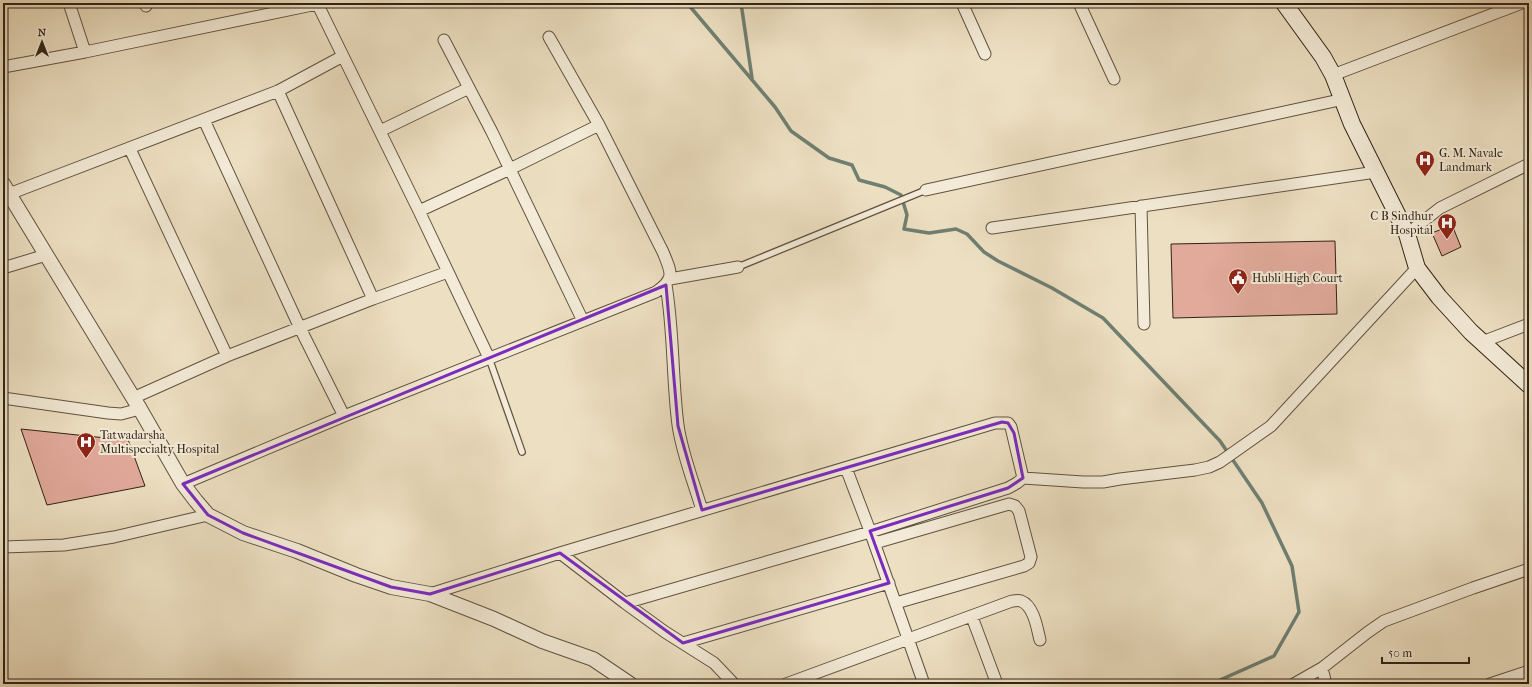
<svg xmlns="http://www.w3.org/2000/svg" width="1532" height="687" font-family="'IM FELL French Canon',serif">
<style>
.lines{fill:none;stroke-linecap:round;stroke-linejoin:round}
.stream{stroke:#6f7f72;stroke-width:3.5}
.building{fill:#e1aa9b;stroke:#312316}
.service-casing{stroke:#605241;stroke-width:8}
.minor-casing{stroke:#605241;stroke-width:13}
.tertiary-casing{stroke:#605241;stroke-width:16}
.secondary-casing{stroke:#312316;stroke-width:18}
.service{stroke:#f3ebd7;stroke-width:5.5}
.minor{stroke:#f3ebd7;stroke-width:11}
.tertiary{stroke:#f3ebd7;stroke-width:14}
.secondary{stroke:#f3ebd7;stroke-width:16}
.marked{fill:none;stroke:#7b2cbf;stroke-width:3;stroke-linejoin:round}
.labels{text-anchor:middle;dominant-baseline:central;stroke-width:4;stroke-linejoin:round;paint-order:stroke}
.poi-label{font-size:12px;fill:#312316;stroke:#f3ebd7;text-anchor:start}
</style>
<rect width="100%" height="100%" fill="#ede0c2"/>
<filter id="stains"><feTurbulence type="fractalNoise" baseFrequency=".005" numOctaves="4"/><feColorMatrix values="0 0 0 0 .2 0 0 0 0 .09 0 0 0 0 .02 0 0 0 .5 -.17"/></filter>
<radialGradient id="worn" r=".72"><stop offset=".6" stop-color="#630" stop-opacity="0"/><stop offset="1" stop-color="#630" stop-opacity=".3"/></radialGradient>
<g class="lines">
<path class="stream" d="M687 3 775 107 791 131 829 158 852 165 859 180 885 187 901 195 907 215 904 229 929 233 956 229 967 234 984 252 998 261 1052 288 1103 318 1220 441 1262 503 1292 566 1299 612 1274 656 1211 684
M741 3 752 78"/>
</g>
<path class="building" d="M1452 225 1461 247 1442 256 1432 233Z
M1335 241 1337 314 1173 318 1171 244Z
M21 429 106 438 126 434 145 486 47 505Z"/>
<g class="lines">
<defs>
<path id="service" d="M738 267 926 190
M489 358 522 452"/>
<path id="minor" d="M69 3 85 52
M145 3 146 6
M317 3 419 211 489 358
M962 3 985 54
M1079 3 1114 79
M444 40 492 132 583 321
M3 67 85 52 317 4
M1333 75 1522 3
M278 91 373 299
M204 120 300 328 344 416
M380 131 469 88
M130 149 227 356
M926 190 1344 99
M9 194 278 91 343 56
M1141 206 1144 324
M419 211 510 169 599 125
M992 228 1376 172
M1407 234 1440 208 1529 164
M3 268 46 255
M670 279 738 267
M666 285C674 332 672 379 678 425 682 454 694 483 702 510
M1482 342 1529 324
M3 398 108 413 121 414 140 409
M133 398 227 356 373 299 448 272
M846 468 870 531 924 684
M1023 478 1083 482H1103L1120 479 1195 470 1209 467 1220 462 1271 426 1417 268
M183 484 344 416 656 292C676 278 671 272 663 252L599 125 549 37
M875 543 1009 504 1015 506 1019 511 1031 557 1029 563 1024 566 896 603
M3 547 64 545 114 537 208 515
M560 553 625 603 665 632 714 663 734 684
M430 594 560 553 995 423H1008L1011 427 1023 478 1017 483 1008 488 870 532 625 603
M972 617 997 684
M683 643 889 583
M1322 668 1326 684
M786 684 1012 601C1015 601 1018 600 1021 601 1034 606 1037 628 1040 640
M1294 684 1322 668 1368 632 1384 621 1473 588 1529 569
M1490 684 1529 671"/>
<path id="tertiary" d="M3 184 140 409 183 484 196 501 208 515 243 533 297 551 356 575 391 587 430 594 494 619 542 641 593 659 630 684"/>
<path id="secondary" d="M1284 3 1323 57 1333 75 1352 124 1407 234 1417 268 1439 297 1471 332 1529 385"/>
</defs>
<use href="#service" class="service-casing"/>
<use href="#minor" class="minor-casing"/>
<use href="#tertiary" class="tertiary-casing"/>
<use href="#secondary" class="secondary-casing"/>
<use href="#service" class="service"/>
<use href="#minor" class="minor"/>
<use href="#tertiary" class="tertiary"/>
<use href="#secondary" class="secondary"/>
</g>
<path class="marked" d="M666 285 678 426 702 510 1002 422 1008 423 1014 433 1023 478 1008 488 870 531 889 583 683 643 560 553 430 594 391 587 243 533 208 515 183 484Z"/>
<defs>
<symbol id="hospital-pin" viewBox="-11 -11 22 30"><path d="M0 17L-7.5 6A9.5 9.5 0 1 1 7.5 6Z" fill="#8f2418" stroke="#f3ebd7"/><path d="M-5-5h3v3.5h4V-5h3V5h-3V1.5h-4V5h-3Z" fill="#fff"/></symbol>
<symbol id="civic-pin" viewBox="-11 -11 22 30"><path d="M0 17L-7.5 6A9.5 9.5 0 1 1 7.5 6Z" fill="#8f2418" stroke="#f3ebd7"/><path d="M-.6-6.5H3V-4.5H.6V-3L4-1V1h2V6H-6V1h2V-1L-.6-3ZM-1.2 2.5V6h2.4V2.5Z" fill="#fff"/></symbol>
</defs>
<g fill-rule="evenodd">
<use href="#hospital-pin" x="1414" y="149" width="22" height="30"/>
<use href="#hospital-pin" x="1436" y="212" width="22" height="30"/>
<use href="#civic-pin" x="1227" y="267" width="22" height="30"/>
<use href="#hospital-pin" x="75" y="431" width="22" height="30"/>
</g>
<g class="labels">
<g class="poi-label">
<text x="1439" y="153">G. M. Navale<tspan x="1439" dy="14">Landmark</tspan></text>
<text x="1433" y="216" text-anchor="end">C B Sindhur<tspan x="1433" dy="14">Hospital</tspan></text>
<text x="1252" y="278">Hubli High Court</text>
<text x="100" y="435">Tatwadarsha<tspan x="100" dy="14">Multispecialty Hospital</tspan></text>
</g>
</g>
<rect width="1532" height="687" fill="none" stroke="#ede0c2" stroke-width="16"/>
<rect x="4" y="4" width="1524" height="679" fill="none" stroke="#312316" stroke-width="2"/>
<rect x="8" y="8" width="1516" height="671" fill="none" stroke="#312316"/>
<g transform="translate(42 42)" stroke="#f3ebd7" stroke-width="3" paint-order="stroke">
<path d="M0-3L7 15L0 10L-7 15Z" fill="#312316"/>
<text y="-6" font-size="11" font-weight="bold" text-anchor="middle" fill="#312316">N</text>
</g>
<path d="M1382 657v6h87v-6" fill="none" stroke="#312316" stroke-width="2"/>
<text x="1388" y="657" font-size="12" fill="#312316" stroke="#f3ebd7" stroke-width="3" paint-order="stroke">50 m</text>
<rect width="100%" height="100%" filter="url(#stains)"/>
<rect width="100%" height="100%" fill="url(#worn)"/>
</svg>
